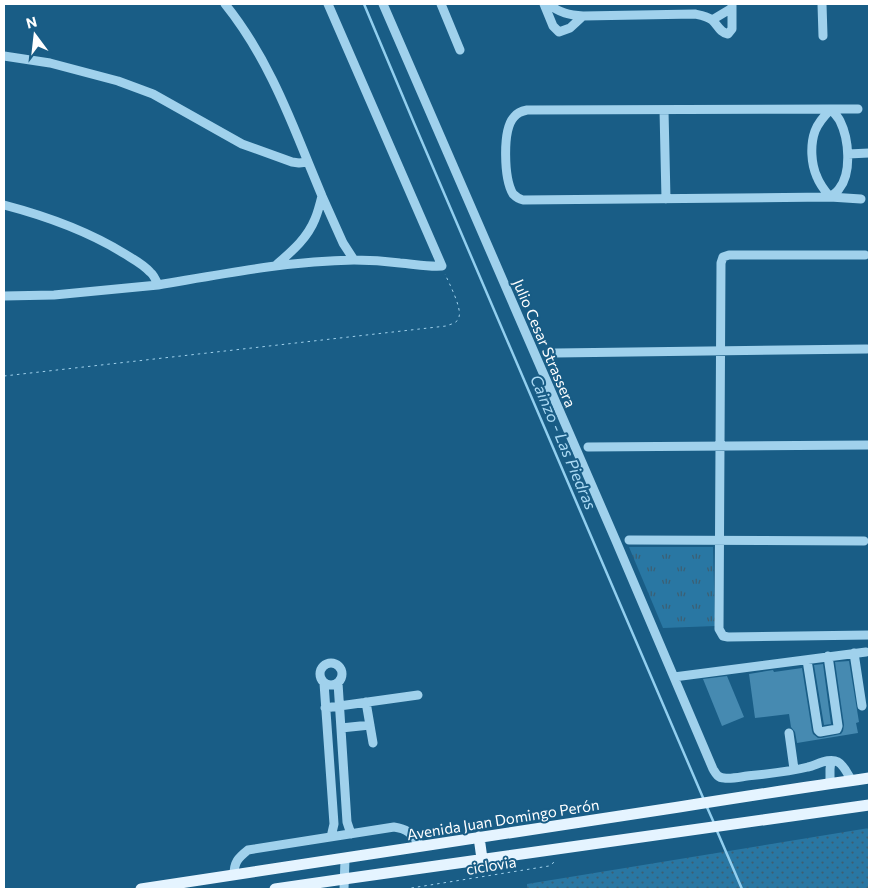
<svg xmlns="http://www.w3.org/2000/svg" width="873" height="893" font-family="Commissioner,sans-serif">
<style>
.grass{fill:url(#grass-dots)}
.park{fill:url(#park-tufts)}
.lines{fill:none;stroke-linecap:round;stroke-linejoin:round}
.stream{stroke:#92cfef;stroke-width:2.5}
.building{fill:#468ab1}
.path{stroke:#a0d1ec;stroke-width:1;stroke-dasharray:2.5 4;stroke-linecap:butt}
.minor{stroke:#a0d1ec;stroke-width:9}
.major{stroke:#e5f4ff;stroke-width:11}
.labels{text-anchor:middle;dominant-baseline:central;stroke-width:4;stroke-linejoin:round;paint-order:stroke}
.street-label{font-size:15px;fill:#fff;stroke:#195d86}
.water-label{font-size:16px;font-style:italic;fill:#abdaf4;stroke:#195d86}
</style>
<defs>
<pattern id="grass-dots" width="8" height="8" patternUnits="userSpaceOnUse" patternTransform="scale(1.25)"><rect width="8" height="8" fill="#2977a3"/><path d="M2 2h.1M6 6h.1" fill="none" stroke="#3c5f73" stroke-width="1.8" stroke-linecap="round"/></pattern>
<pattern id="park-tufts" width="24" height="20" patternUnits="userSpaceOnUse" patternTransform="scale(1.25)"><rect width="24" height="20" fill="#2977a3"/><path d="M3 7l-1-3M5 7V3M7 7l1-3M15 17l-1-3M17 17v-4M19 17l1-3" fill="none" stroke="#3c5f73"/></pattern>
</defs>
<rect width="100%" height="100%" fill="#195d86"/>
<path class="grass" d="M869 828V889H527V884Z"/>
<path class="park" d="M629 547H713L715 626 663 628Z"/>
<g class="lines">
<path class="stream" d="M364 4 414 123 704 800
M706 805 714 823
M717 831 742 889"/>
</g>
<path class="building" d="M849 661 859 722 856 723 858 733 797 743 795 732 791 727 789 714 755 718 749 674 773 670 774 672 802 668 812 731 813 734 818 738H821L841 734 843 731 844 725 835 662Z
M823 664 831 724 824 725 814 665Z
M727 676 744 717 722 726 703 679Z"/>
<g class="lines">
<path class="path" d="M4 376 446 326C451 324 458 323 459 317 462 308 449 283 445 274
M405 889 549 866 557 860"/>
<path class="minor" d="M225 4C263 51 286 107 308 162
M383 4 616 541 713 769C716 774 718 778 724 778 731 779 740 777 747 776 767 774 788 772 808 767 817 765 829 757 838 762 844 765 848 775 852 781
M441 4 460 50
M544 4 553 26 559 32 570 28 583 16 695 14C700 15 707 16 712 20 718 25 719 32 728 34L732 29V4
M549 4C559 13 570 15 583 16
M822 4 823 36
M712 20 732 8
M4 56 50 63 118 81 153 94 242 144 292 162 299 163 308 162 322 196 343 243 354 260
M831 109C834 113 838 117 840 121 849 139 852 173 839 189 837 192 833 195 830 197L523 200C519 199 516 197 513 194 504 179 502 130 514 117 517 113 522 111 527 110Z
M858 109H831C825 115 818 123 815 131 810 145 811 164 817 177 820 185 825 191 830 197L861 199
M664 110 666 199
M848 154 869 153
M4 205C46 216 88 231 125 254 133 259 143 264 150 272 154 275 156 280 158 285 223 274 288 261 354 260 370 260 385 261 400 263 414 264 427 267 442 266L328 4
M865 255H729L723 257 721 263 719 629 723 636 728 637 869 635
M275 266C291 252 307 239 315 219 318 212 320 204 322 196
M4 296 54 295 158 285
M556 353 867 349
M588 447 868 445
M629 540 864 541
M854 653 862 706
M807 660 818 730 820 732 837 729 838 726 828 656
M320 674a11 11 0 1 1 22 0a11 11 0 1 1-22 0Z
M674 677 866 652
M324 683 334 824 331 837
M338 683 347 822 351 834
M366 702 373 743
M325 708 418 695
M341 728 370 725
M789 733 794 769
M830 784V769L831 761
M234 875C234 862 238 858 248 850L394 827C409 829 412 835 421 846
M344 889 345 859"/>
<path class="major" d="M479 837 482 859
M141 889C320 862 499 834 679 807 742 797 806 787 869 778
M275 889 344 879 869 805"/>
</g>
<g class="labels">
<g class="street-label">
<text transform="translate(545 343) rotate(67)">Julio Cesar Strassera</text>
<text transform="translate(503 819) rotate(-9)">Avenida Juan Domingo Perón</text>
<text transform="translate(491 865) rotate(-9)">ciclovia</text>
</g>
<g class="water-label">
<text transform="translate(564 442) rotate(67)">Cainzo - Las Piedras</text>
</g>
</g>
<rect width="873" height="893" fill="none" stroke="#ffffff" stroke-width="10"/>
<g transform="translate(35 35) rotate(345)" stroke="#195d86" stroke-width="4" paint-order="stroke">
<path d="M0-4L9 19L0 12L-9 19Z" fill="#ffffff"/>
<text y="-8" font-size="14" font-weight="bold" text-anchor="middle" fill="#ffffff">N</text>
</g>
</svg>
